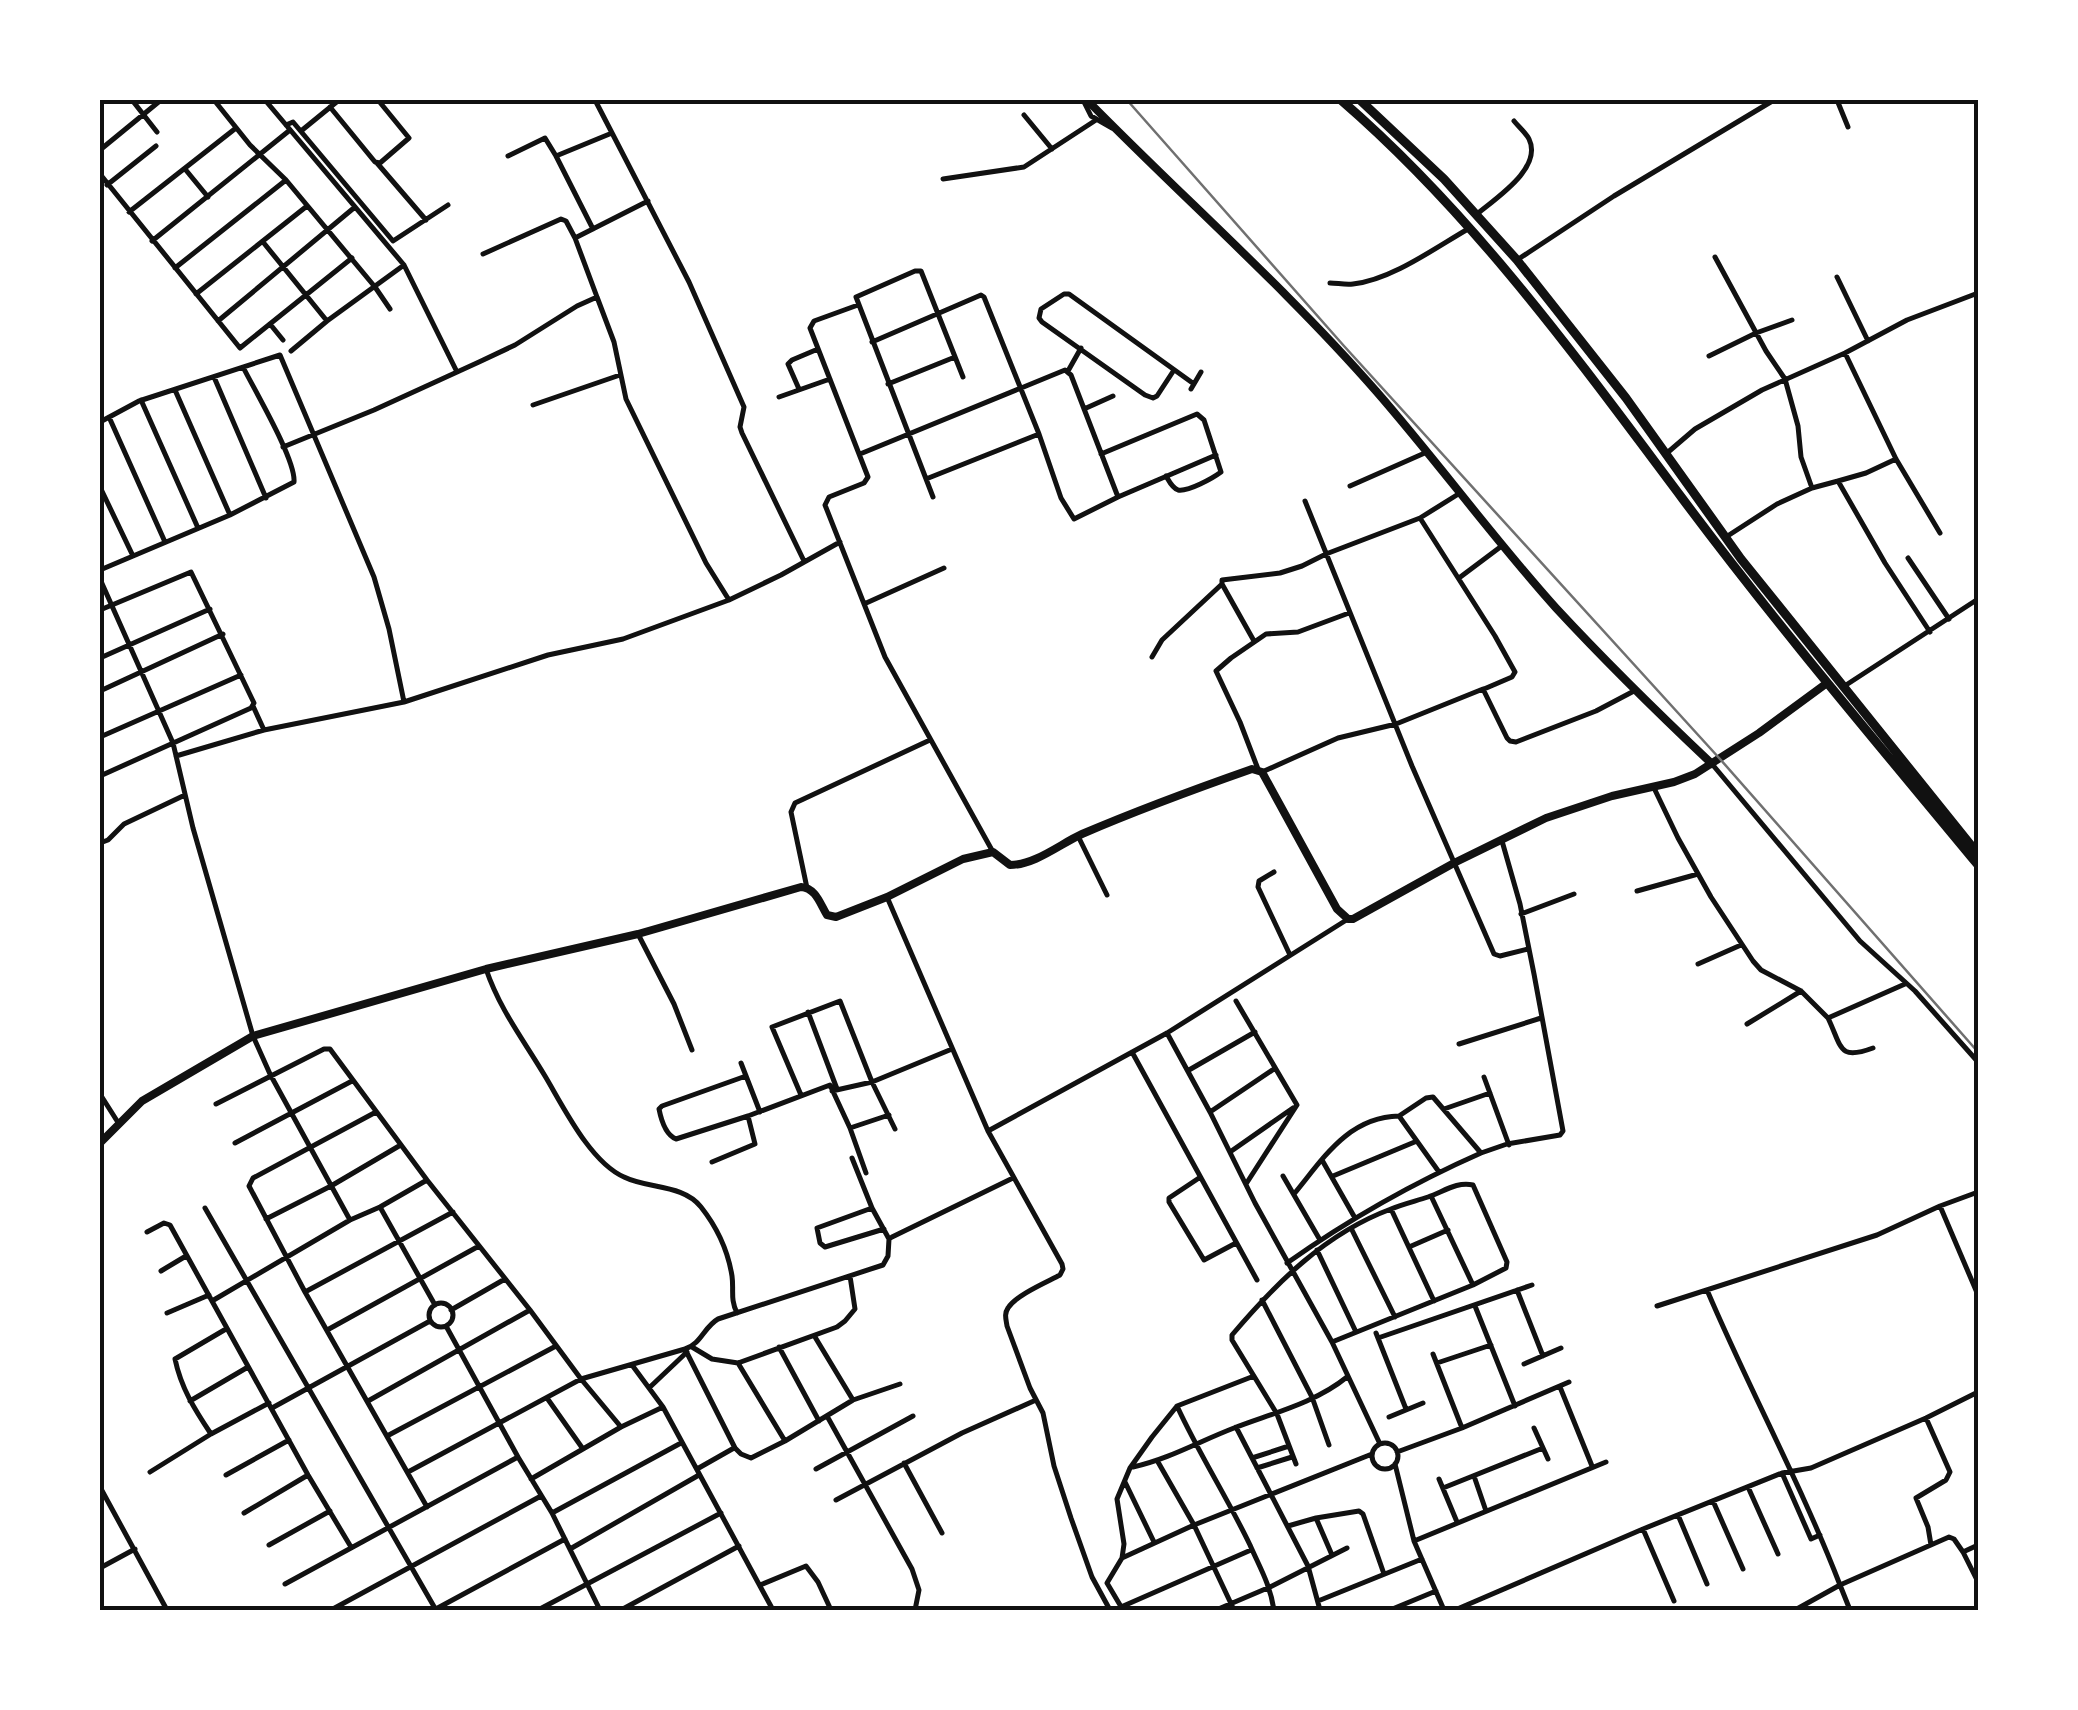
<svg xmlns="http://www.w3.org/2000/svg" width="2078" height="1710" font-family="'IBM Plex Sans',sans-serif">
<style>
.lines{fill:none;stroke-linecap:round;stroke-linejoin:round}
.minor{stroke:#111;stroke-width:5}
.tertiary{stroke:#111;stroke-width:8}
.trunk{stroke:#111;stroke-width:9}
.rail{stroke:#707070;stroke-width:2.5}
.neatline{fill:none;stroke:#111;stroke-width:4}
</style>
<rect width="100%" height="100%" fill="#fff"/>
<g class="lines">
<path class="minor" d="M132 100 157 132
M214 100 250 145 286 180 375 287 390 309
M265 100 404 265 457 372
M595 100 689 282 744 407 740 427 742 433 804 561
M1083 100 1091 116 1112 128
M1837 100 1848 127
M330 107 375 162 380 163 409 138 378 100
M1024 115 1052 149
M286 125 293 122 393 241 448 205
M301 131 339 100
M100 150 161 100
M508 156 545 138 556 156 612 133
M556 156 593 229
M377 163 426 220
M185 169 208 197
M100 174 240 348 352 258
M943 179 1024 167 1096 120
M107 185 156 146
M129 212 236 128
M1477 214C1496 198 1543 168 1529 139 1526 133 1518 126 1514 121
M152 241 290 130
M263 242 327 321
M483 254 561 219 566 221 575 238
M1715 257 1766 351 1785 379 1798 426 1801 457 1812 488 1838 481 1885 563 1930 632
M1517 260 1614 196 1774 100
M175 268 286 180
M1837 277 1868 341
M1330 283C1337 283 1345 285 1353 284 1391 280 1435 248 1468 229
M196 294 307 206
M597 297 575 238 648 201
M858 305 814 321 810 328 868 477 864 483 829 497 825 505 885 657 993 852
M218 321 355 207
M270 324 283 340
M872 342 981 295 984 297 1039 434 1061 498 1074 519 1118 497 1216 455
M291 351 327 321 404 265
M1845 353 1896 459 1940 533
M1709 356 1756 333 1792 320
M1174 370 1157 396 1153 398 1145 395 1042 322 1039 318 1041 309 1064 294H1069L1194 384
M1068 371 1081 348
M214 377 266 498
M888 384 955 357
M799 389 788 364 792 360 818 349
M1191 389 1201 372
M175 390 230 515
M779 397 830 379
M141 400 198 528
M533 405 620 375
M1084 409 1113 396
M109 417 165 542
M100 422 139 401 280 355 374 577 389 629 404 702
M283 447 374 410 479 362 515 345 577 306 597 297 614 342 626 399 706 563 729 600 781 575 840 542
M1667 453 1695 429 1762 390 1845 353 1907 320 1978 293
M860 454 1065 370 1071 375 1118 497
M1101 454 1197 414 1204 420 1221 472C1213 478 1188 492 1178 490 1172 488 1169 481 1166 476
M926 479 1039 434
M1838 481 1866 473 1896 459
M1350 486 1427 452
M100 487 133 556
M933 497 856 297 915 271H921L963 377
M1305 501 1412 766 1494 954 1500 956 1528 949
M1420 518 1495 636 1515 672 1512 677 1484 689
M1726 537 1777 504 1812 488
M1908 558 1949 619
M100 570 230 515 294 482C296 460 255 391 243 367
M1459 578 1503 545
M100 579 173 743 193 828 253 1036 270 1074 350 1220
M864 604 944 568
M100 610 191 572 254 703 251 708 100 776
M1254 641 1222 584V580L1280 573 1302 566 1326 554 1420 518 1460 493
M1152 657 1162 640 1222 584
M100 658 210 609
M1843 687 1978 599
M100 691 223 634
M253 706 264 730 404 702 548 655 623 639 729 600
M100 737 241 675
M176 756 264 730
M1712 764 1860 941 1915 991 1978 1062
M1258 769 1240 722 1216 671 1231 658 1266 634 1298 632 1349 613
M1262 772 1338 738 1396 724 1483 689 1507 738 1510 741 1516 742 1596 711 1634 691
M1654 788 1678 838 1711 897 1753 961 1761 970 1801 991 1828 1018 1905 984
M1078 836 1107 895
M100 843 108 840 124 824 185 795
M1274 872 1259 881 1258 887 1290 955
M807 888 791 812 795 803 930 740
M1637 891 1698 874
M887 897 988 1131
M1521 914 1574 894
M638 934 674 1004 692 1050
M1698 964 1741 945
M486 969C500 1010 523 1039 545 1076 563 1106 590 1162 624 1177 648 1189 683 1184 701 1207 716 1226 728 1251 732 1276 734 1290 730 1299 737 1313
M1236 1001 1297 1105 1246 1184
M808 1012 837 1089
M1828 1018C1842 1047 1838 1061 1873 1048
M1747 1024 1801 991
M1167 1033 1210 1112 1255 1203 1332 1342 1380 1444
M1459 1044 1541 1018
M1132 1052 1257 1280
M741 1063 760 1112
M1189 1070 1255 1032
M746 1076 662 1106 659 1109C661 1119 666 1135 676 1139L748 1116 830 1085 850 1128 866 1173
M1484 1077 1509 1145
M832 1091 872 1082 952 1049
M100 1094 119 1124
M801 1095 772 1027 840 1001 872 1082 895 1129
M216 1104 324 1049H330L427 1180 530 1310 581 1379 621 1427
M1444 1109 1490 1093
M376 1112 253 1178 249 1186 305 1292 427 1507
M1210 1112 1274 1069
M850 1128 889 1115
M235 1143 352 1081
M1230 1152 1293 1108
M1481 1153 1507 1144 1560 1135 1563 1131 1534 974 1520 904 1502 841
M852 1158 872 1208 889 1239
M1322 1160 1355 1218
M712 1162 755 1144 748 1116
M1283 1176 1320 1240
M1333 1176 1417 1141
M1199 1178 1169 1198V1202L1204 1260 1236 1243
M1294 1194C1323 1159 1348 1117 1399 1116L1439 1172
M1431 1196 1473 1285
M1940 1206 1978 1192
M380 1207 435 1305
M205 1208 436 1610
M872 1208 817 1228 820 1243 825 1247 884 1229
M1391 1209 1434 1301
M266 1219 331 1186 399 1146
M1351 1228 1395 1317
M147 1232 164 1223 170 1225 308 1475 351 1547
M1409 1247 1448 1230
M1317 1250 1356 1332
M1287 1263C1348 1220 1413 1183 1481 1153L1433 1097 1426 1098 1399 1116
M161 1271 186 1256
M1517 1290 1543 1356
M1707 1290C1749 1389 1801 1484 1840 1585L1949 1537 1954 1539 1963 1552 1978 1545
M305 1292 453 1212
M1262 1300 1312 1397 1329 1445
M212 1301 350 1220 380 1207 427 1180
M429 1315a12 12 0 1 1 24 0a12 12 0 1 1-24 0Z
M1475 1306 1515 1406
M1657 1306 1877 1235 1940 1206 1978 1295
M451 1310 505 1279
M167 1313 209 1295
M446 1326 518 1457 552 1513 600 1610
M329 1329 479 1246
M1376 1333 1406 1409
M815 1337 853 1400
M1378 1338 1532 1285
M692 1347 712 1359 738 1363 837 1327 845 1321 855 1309 850 1276
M779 1347 819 1421
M685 1349C701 1344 704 1327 718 1319L883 1265 888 1256 889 1239 892 1237 1013 1178
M1433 1354 1462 1428
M738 1363 785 1441
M1437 1363 1491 1345
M1524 1364 1561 1348
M632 1365 663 1407 773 1610
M1560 1387 1592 1466
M649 1388 687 1352
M547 1398 583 1449
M190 1401 248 1367
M368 1401 530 1310
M1177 1406C1199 1454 1227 1497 1250 1545 1260 1568 1270 1584 1274 1610
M272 1408 430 1321
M827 1416 912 1569 919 1590 915 1610
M1389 1417 1423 1403
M1926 1418 1950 1472 1946 1480 1916 1498 1928 1527 1931 1545
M1236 1427 1308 1566 1320 1610
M1534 1428 1548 1459
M211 1434C195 1410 181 1388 175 1359L226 1329
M387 1436 556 1346
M1372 1456a13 13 0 1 1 26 0a13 13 0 1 1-26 0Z
M1397 1452 1462 1428 1569 1382
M1252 1458 1289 1446
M1158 1462 1194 1525 1234 1610
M904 1463 942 1533
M1296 1464 1277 1414 1232 1340V1335C1276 1283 1326 1233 1391 1209 1403 1204 1416 1201 1428 1197 1443 1192 1457 1181 1473 1185L1507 1262 1506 1268 1473 1285 1332 1342
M1395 1464 1414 1541 1444 1610
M1133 1467C1169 1459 1200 1441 1234 1428 1273 1413 1315 1403 1347 1377
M1257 1468 1292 1457
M697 1469 734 1448
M816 1469 913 1416
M150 1472 211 1434 269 1403
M408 1472 581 1379 685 1349 735 1448 741 1454 751 1458 785 1441 853 1400 900 1384
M1782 1473 1811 1539 1820 1535
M226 1475 289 1440
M1474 1476 1486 1511
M531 1479 621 1427 663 1407
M1439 1479 1457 1522
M1125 1482 1154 1542
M100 1487 167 1610
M1748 1487 1778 1554
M1443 1488 1543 1448
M836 1500 962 1433 1036 1400
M1713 1501 1743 1569
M244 1513 308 1475
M552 1513 681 1443
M1678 1515 1707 1584
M1316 1518 1332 1555
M1288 1526 1316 1518 1359 1511 1363 1514 1384 1574
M1643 1529 1674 1601
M1414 1541 1606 1462
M269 1545 330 1511
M570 1549 699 1475
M1963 1552 1978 1582
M1122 1558 1194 1525 1372 1454
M100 1568 135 1549
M285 1584 518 1457
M760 1585 806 1566 818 1582 831 1610
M1318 1601 1422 1559
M1121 1607 1251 1550
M331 1610 541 1496
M434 1610 565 1539
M538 1610 721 1513
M621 1610 739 1546
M1110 1610 1092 1577 1071 1518 1054 1466 1043 1413 1030 1388 1007 1326C1006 1319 1004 1314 1008 1308 1016 1295 1047 1282 1060 1275L1063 1269 1062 1264 988 1131 1167 1033 1348 919
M1123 1610 1107 1583 1122 1558 1124 1544 1117 1499 1130 1468 1152 1437 1177 1406 1254 1376
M1216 1610 1270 1587 1347 1548
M1390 1610 1436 1591
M1455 1610 1643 1529 1782 1473 1811 1468 1926 1418 1978 1392
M1795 1610 1840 1585 1850 1610"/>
<path class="tertiary" d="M1087 100C1183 198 1286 288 1376 391 1438 462 1493 538 1556 608 1606 662 1658 713 1712 764
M100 1143 142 1101 253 1036 486 969 638 934 801 887C816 888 820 904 827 915L836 917 887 897 963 859 993 852 1010 865C1035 865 1060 844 1082 834 1138 810 1195 789 1252 769L1262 772 1337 909 1348 919H1353L1454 863 1546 818 1612 796 1674 782 1695 774 1759 733 1827 683"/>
<path class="trunk" d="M1341 100C1474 215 1577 358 1682 498 1776 624 1878 744 1978 865
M1360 100 1444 179 1517 260 1626 398 1741 559 1978 854"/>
<path class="rail" d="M1127 100 1344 346 1720 759 1978 1052"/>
</g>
<rect width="2078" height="1710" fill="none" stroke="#ffffff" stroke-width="205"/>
<rect x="102" y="102" width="1874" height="1506" class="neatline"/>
</svg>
